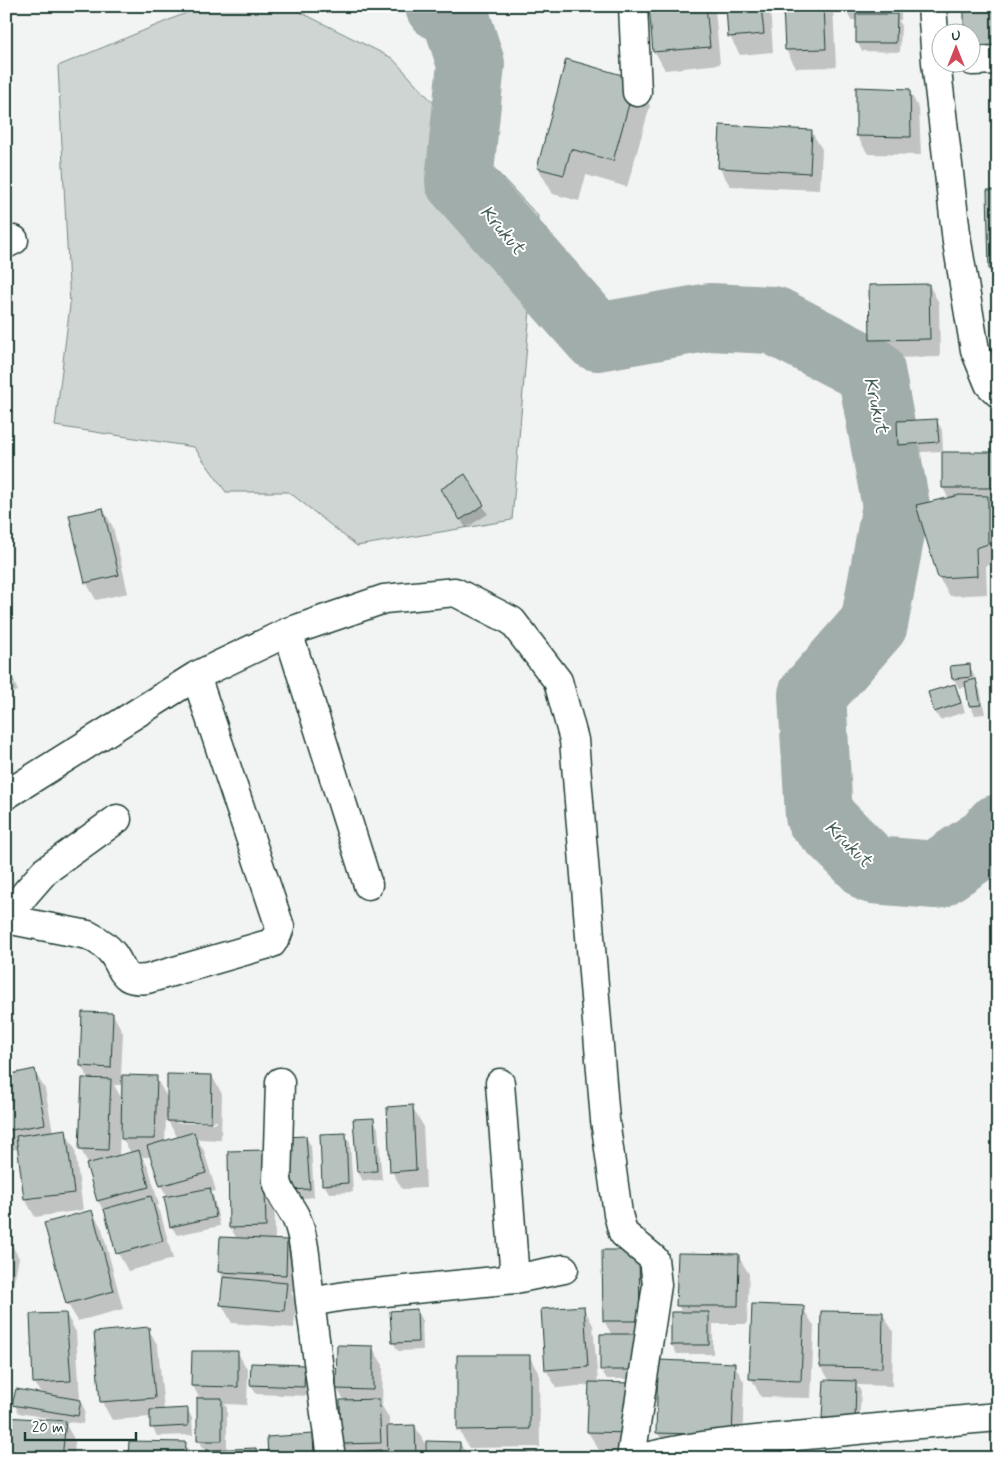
<svg xmlns="http://www.w3.org/2000/svg" width="1004" height="1464" font-family="Mynerve,sans-serif">
<style>
.green{fill:#ced5d3;stroke:#768984}
.shadow{fill:#0003;fill-rule:evenodd}
.lines{fill:none;stroke-linecap:round;stroke-linejoin:round}
.river{stroke:#a1adaa;stroke-width:68}
.building{fill:#b7c1bd;stroke:#1f3d34}
.minor-casing{stroke:#1f3d34;stroke-width:31}
.minor{stroke:#fff;stroke-width:28}
.labels{text-anchor:middle;dominant-baseline:central;stroke-width:4;stroke-linejoin:round;paint-order:stroke}
.water-label{font-size:19px;font-style:italic;fill:#465f57;stroke:#fff}
</style>
<rect width="100%" height="100%" fill="#f2f3f3"/>
<filter id="ink" filterUnits="userSpaceOnUse"><feTurbulence type="fractalNoise" baseFrequency=".02" numOctaves="2"/><feDisplacementMap in="SourceGraphic" scale="10" xChannelSelector="R" yChannelSelector="G"/><feConvolveMatrix kernelMatrix="1 2 1 2 8 2 1 2 1" color-interpolation-filters="sRGB"/></filter>
<g filter="url(#ink)">
<path class="green" d="M203 6H288L392 58 538 216 512 520 357 546 289 492H226L194 447 55 426 70 305 58 66Z"/>
<path class="shadow" d="M650 6H712L715 10 720 64 665 70 655 52Z
M727 6H770L773 52 740 55 730 37Z
M785 6H833L836 67 796 68 786 50Z
M843 6H901V20H898L901 24 900 52 862 51 857 42V20H851Z
M965 7 997 8 998 55 972 54V32H965Z
M635 80 650 106 627 187 586 175 579 201 553 194 538 168Z
M909 90 919 109 921 155 868 154 857 136Z
M811 131 822 149 820 190 730 186 719 167Z
M988 191H998V282L991 270Z
M929 285 939 303 940 357 882 358 871 340Z
M937 421 942 430 943 451 905 453 900 444Z
M998 453V506H992L997 515V562L986 566 987 594 950 596 939 578 949 499 943 488Z
M464 476 488 514 466 528 442 489Z
M103 509 113 527 128 593 96 600 86 582Z
M6 663 18 691 6 695Z
M969 665 980 689 985 714 975 715 970 706 967 687 959 688 954 679Z
M954 685 959 694 965 712 940 720 935 712Z
M83 1013 113 1014 123 1033 121 1076 156 1078 168 1099 212 1076 222 1094 221 1140 197 1139 204 1151 216 1191 211 1192 214 1198 220 1226 177 1235 171 1226 168 1197 161 1186 152 1157H142L149 1169 159 1205 156 1206 161 1215 173 1259 128 1271 118 1253 108 1218 98 1201 89 1165 80 1148 89 1079 81 1066ZM114 1085H123V1101ZM166 1118 178 1138 165 1142ZM176 1120 217 1121V1123H176ZM120 1129H122V1138L131 1153 119 1157Z
M34 1071 45 1089 53 1132 65 1131 75 1149 83 1210 35 1217 25 1199 18 1149 6 1151V1076Z
M412 1107 423 1125 426 1188 402 1189 392 1171Z
M373 1119 378 1128 382 1180 363 1181 358 1172Z
M345 1134 350 1143 353 1192 329 1193 324 1184Z
M306 1137 311 1146 314 1197 295 1199 290 1190Z
M264 1151 274 1169 275 1241H286L297 1260 296 1293 291 1292 296 1302 294 1328 232 1323 222 1305 224 1279 220 1272 237 1239 230 1227Z
M92 1211 102 1229 123 1309 78 1321 67 1303Z
M6 1240H9L19 1258 8 1308 6 1307Z
M638 1251 649 1269 646 1379H607L601 1370 612 1335 604 1321Z
M738 1256 749 1274 747 1324H713V1354H677L672 1345 682 1313 678 1305Z
M583 1307 593 1325 598 1383 643 1451 599 1450 588 1432 590 1385 557 1388 546 1370Z
M803 1308 814 1326 811 1398 761 1397 751 1378Z
M416 1311 422 1320 423 1350 398 1351 393 1342Z
M882 1313 893 1331 892 1386 857 1385 861 1391 859 1428 829 1427 824 1418 830 1381 821 1367Z
M66 1314 76 1332 80 1399H74L80 1401 85 1410 83 1424 64 1421 75 1441 74 1458H6L59 1422V1420L19 1413 14 1404 42 1395 35 1383Z
M148 1328 158 1346 164 1410 187 1409 192 1418 193 1435 157 1436 152 1427 151 1417 112 1420 102 1402Z
M372 1347 383 1365 382 1406 389 1418V1427L415 1426 425 1444V1452L460 1443 465 1452V1458H348V1454L342 1444 345 1401 337 1389Z
M238 1353 248 1371 247 1405 225 1404 227 1408V1451L256 1449 260 1458H208L214 1451V1449H204L199 1440 200 1399 193 1386Z
M529 1356 539 1374 540 1447 469 1448 459 1430Z
M734 1364 744 1382 742 1453 668 1450 657 1432Z
M304 1366 310 1375 309 1396 256 1394 251 1385Z
M312 1436 322 1454V1458H269Z
M185 1444 193 1458H130Z"/>
<g class="lines">
<path class="river" d="M439 6 455 14 471 64 459 181 597 337 710 317 773 320 871 371 896 506 874 624 812 695 819 816 873 870 936 875 990 839 998 828"/>
</g>
<path class="building" d="M649 6H706L710 47 653 52Z
M726 6H761L764 34 728 37Z
M783 6H824L826 49 785 50Z
M964 6H997V47L972 46V32H964Z
M856 14H897L896 43H856Z
M566 59 636 79 613 161 571 149 564 175 537 168Z
M856 87 910 89 911 137 856 136Z
M720 125 812 130 810 173 718 168Z
M987 190H998V270H989Z
M929 284 930 339 870 340 869 285Z
M937 419 939 442 898 445 897 421Z
M942 452H998V488H942Z
M465 474 484 505 460 520 441 489Z
M960 495 988 496V544L976 548 977 576 938 578 916 505Z
M103 508 119 575 85 583 69 515Z
M6 664 14 682 6 685Z
M970 664 971 677 952 679 950 666Z
M976 679 981 705 969 706 965 682Z
M955 684 961 703 934 712 928 692Z
M82 1012 113 1013 111 1068 80 1066Z
M35 1069 45 1124 6 1131V1075Z
M167 1074 212 1075 211 1122 167 1121Z
M122 1075 157 1076 155 1139H121Z
M82 1078 111 1079 108 1150 79 1149Z
M413 1105 416 1170 390 1172 387 1107Z
M374 1118 377 1171 357 1172 353 1119Z
M66 1129 74 1193 24 1199 16 1136Z
M194 1132 206 1173 160 1186 147 1146Z
M346 1133 348 1183 322 1185 320 1134Z
M306 1136 310 1189 288 1190 284 1137Z
M139 1150 149 1187 97 1201 86 1164Z
M264 1150 266 1227 229 1228 228 1151Z
M210 1188 216 1217 170 1227 164 1197Z
M151 1196 163 1241 116 1254 104 1209Z
M92 1210 114 1291 66 1304 44 1223Z
M220 1237 287 1240 286 1275 218 1272Z
M602 1250H639L640 1321H603Z
M678 1253 739 1254 738 1306H676Z
M223 1277 287 1283 284 1311 220 1305Z
M752 1304 804 1306 801 1381 749 1379Z
M584 1306 588 1367 545 1370 541 1309Z
M417 1309 418 1342 392 1343 390 1311Z
M821 1311 883 1312 882 1368 820 1367Z
M671 1312H709V1345H671Z
M66 1313 71 1381 33 1383 30 1314Z
M149 1327 155 1398 100 1402 94 1332Z
M600 1334H642V1370H600Z
M337 1345 373 1346V1390L336 1389Z
M192 1351H238V1387L191 1386Z
M457 1355H530V1429L457 1430Z
M658 1360 735 1363 732 1435 656 1433Z
M251 1363 305 1365 304 1387 250 1385Z
M824 1380 856 1381 855 1420 822 1418Z
M589 1382 634 1383 633 1433 587 1432Z
M16 1389 81 1400 78 1416 12 1405Z
M197 1398H222V1441H197Z
M379 1399 381 1443 341 1444 340 1400Z
M188 1408V1426L150 1428V1410Z
M6 1417 66 1421 62 1458H6Z
M415 1425 416 1458H388L387 1426Z
M313 1434 314 1458H268L267 1437Z
M129 1441 186 1442 185 1458H128Z
M426 1441 460 1442V1458H426Z
M256 1448 257 1458H206V1450Z
M381 1450V1458H347V1452Z
M537 1452V1458H469L468 1454Z"/>
<g class="lines">
<defs>
<path id="minor" d="M633 6 637 92
M932 6 936 62 957 242 975 350 989 384 998 393
M972 61 998 60
M6 244 14 240
M288 632 368 885
M6 795 196 676 288 632 384 599 455 592 512 621 558 681 574 740 605 1120 618 1214 623 1233 654 1259 657 1285 631 1458
M6 919 88 935C98 940 106 945 113 954 125 971 121 982 147 979L272 943 277 935 280 927 196 676
M7 919 25 894 45 871 117 819
M280 1082 277 1181C280 1196 291 1206 297 1220 306 1241 307 1278 310 1302
M500 1083 515 1279
M331 1458 310 1302 345 1296 515 1279 564 1269
M644 1458C690 1445 739 1442 786 1437 857 1430 927 1423 998 1417"/>
</defs>
<use href="#minor" class="minor-casing"/>
<use href="#minor" class="minor"/>
</g>
</g>
<g class="labels">
<g class="water-label">
<text transform="translate(502 230) rotate(49)">Krukut</text>
<text transform="translate(876 405) rotate(77)">Krukut</text>
<text transform="translate(848 844) rotate(44)">Krukut</text>
</g>
</g>
<rect width="1004" height="1464" fill="none" stroke="#fff" stroke-width="25"/>
<rect x="12" y="12" width="979" height="1439" fill="none" stroke="#1f3d34" stroke-width="2" filter="url(#ink)"/>
<g transform="translate(956 48)"><circle r="24" fill="#ffffff" stroke="#a5b1ae"/>
<path d="M0-4L9 19L0 12L-9 19Z" fill="#d1495b"/>
<text y="-8" font-size="14" font-weight="bold" text-anchor="middle" fill="#1f3d34">U</text>
</g>
<path d="M25 1432v8h111v-8" fill="none" stroke="#1f3d34" stroke-width="2.5"/>
<text x="32" y="1432" font-size="15" fill="#1f3d34" stroke="#ffffff" stroke-width="4" paint-order="stroke">20 m</text>
</svg>
